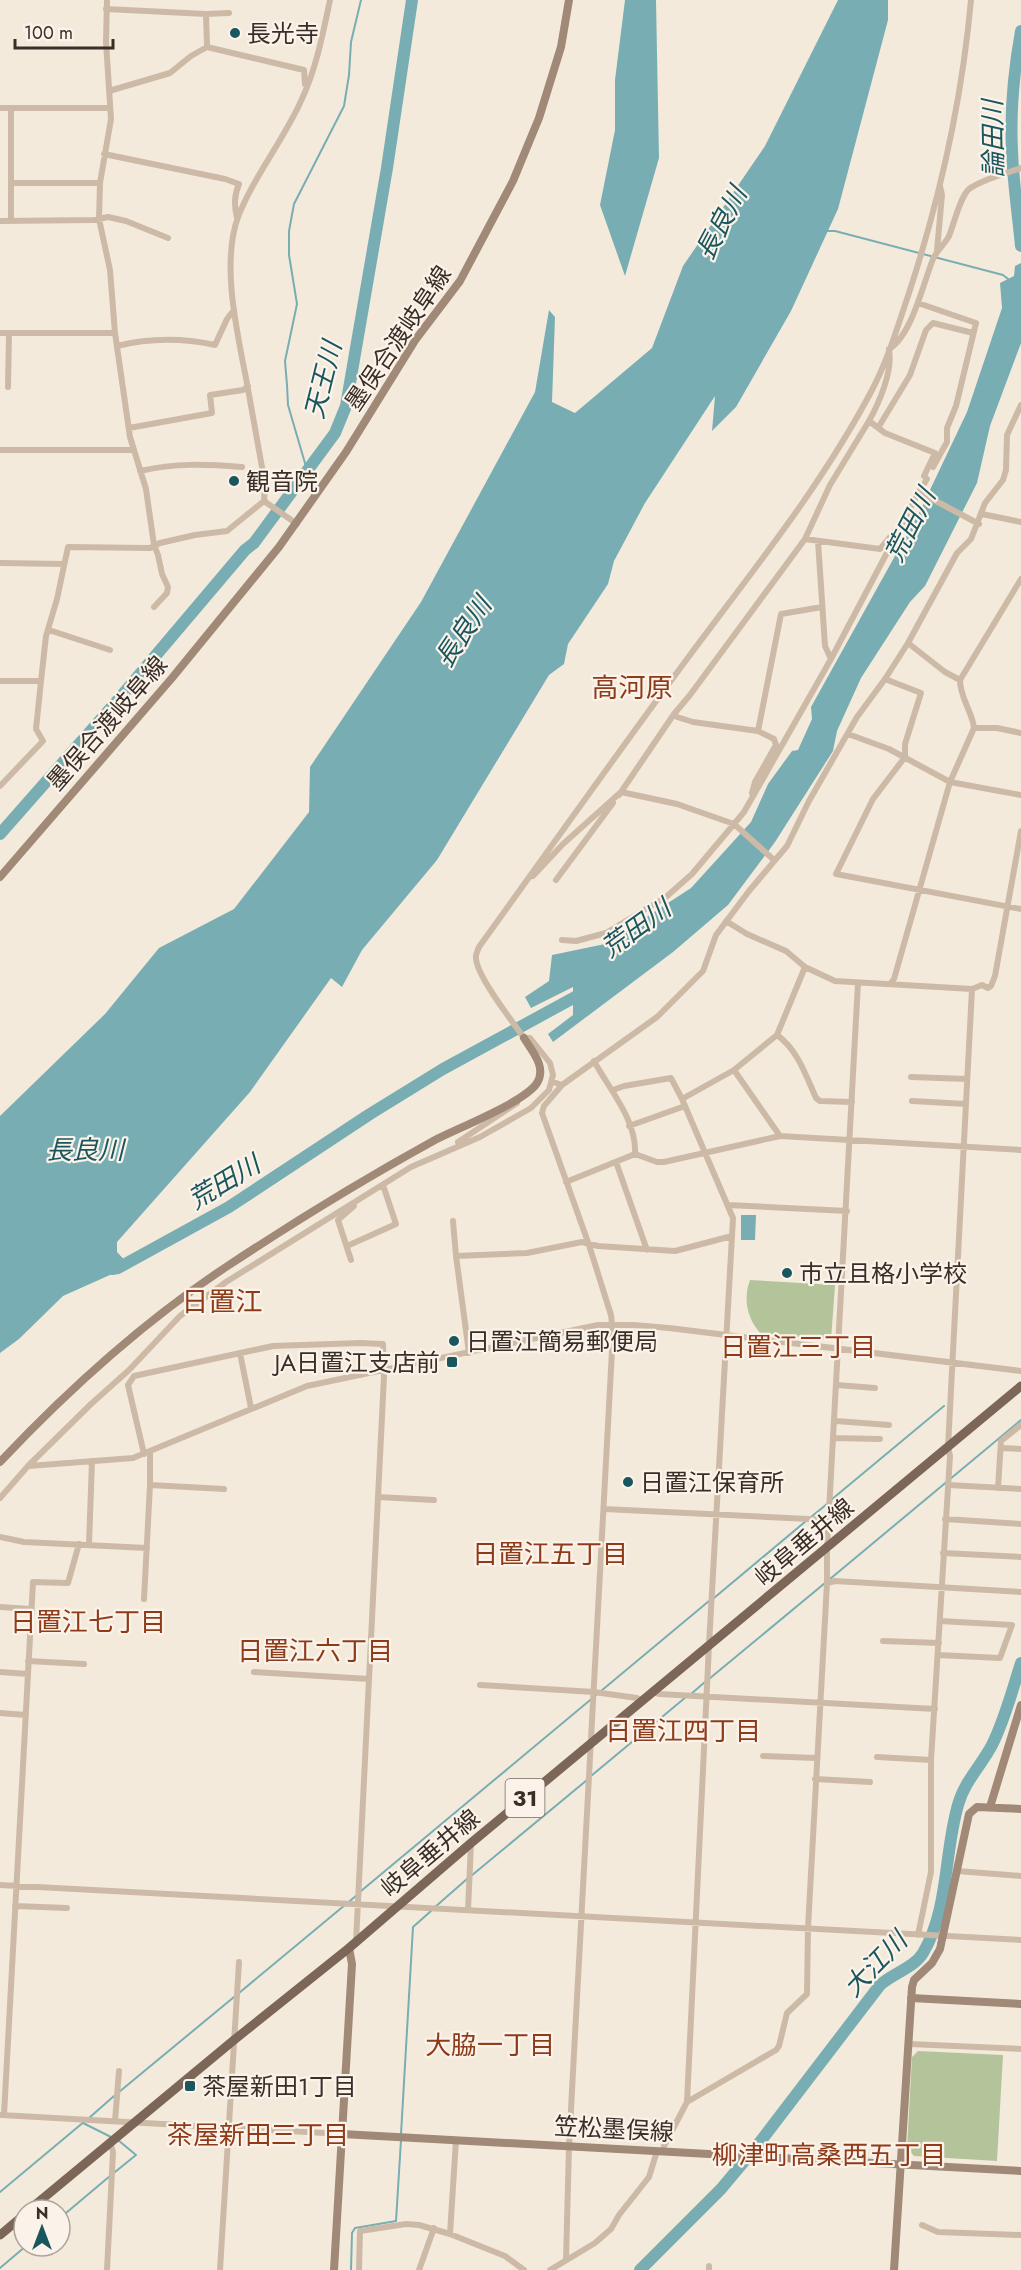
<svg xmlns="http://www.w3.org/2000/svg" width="1021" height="2270" font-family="Jost,'Noto Sans JP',sans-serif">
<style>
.green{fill:#b4c49a}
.water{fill:#78aeb3}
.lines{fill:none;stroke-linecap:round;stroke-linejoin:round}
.stream{stroke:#78aeb3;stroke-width:2}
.river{stroke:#78aeb3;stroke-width:12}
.street{stroke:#cdbaa6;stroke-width:6}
.secondary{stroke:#a18977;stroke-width:8}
.primary{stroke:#7c6658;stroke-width:9}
.poi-dot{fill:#1a565e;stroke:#fbf3e9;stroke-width:2}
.labels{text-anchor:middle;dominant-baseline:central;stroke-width:4.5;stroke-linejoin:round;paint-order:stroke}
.shield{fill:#fbf3e9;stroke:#736962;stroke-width:1.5}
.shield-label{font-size:22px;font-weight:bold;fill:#392e28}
.poi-label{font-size:24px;fill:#392e28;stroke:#fbf3e9;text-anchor:start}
.street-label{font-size:24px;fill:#392e28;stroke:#fbf3e9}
.water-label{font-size:26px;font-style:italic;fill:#1a565e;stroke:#fbf3e9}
.neighbourhood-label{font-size:26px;fill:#8e3b1a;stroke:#fbf3e9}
.quarter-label{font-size:27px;fill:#8e3b1a;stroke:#fbf3e9}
</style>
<rect width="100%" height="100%" fill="#f4eadc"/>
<path class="green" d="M750 1280 835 1285 831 1340 760 1333C747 1318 743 1299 750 1280Z
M918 2051 1003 2055 997 2161 914 2156 907 2148 912 2057Z"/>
<path class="water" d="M625 0H656L659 158 625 276 600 205 615 130V80Z
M838 0H888V20L838 209 791 311 736 407 712 431 715 396 645 503 614 561 608 584 568 644 564 664 549 675 437 860 362 950 342 987 331 978 250 1092 117 1242V1252L130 1266 63 1296 19 1339 0 1353V1116L105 1014 159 948 234 909 309 812 310 767 421 602 535 392 549 310 555 317 552 402 575 413 652 348 683 266 765 146Z
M1021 263V343L990 426 977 483 925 586 910 602 861 678 837 731 833 751 775 842 728 905 673 952 553 1042 548 1034 573 1015V987L531 1008 525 997 549 981 552 955 605 944 691 888 751 822 768 784 792 751 798 750 812 719 811 707 920 511 967 412 1002 308 1000 283 1014 276 1015 266Z
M741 1215H756L755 1240H741Z"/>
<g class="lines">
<path class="stream" d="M826 231H835L1003 275 1008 279
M307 470 288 405 287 385 285 361 297 304 289 255V231L294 204 344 106 349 75 351 42 361 0
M831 1500 944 1406
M811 1517 827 1504
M830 1579 1021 1420
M714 1598 806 1521
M709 1679 825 1583
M691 1694 705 1682
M591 1776 686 1697
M471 1876 587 1780
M361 1891 709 1601
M435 1907 467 1879
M239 1993 357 1895
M119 2092 234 1997
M89 2118 114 2096
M83 2123 113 2138
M401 2134 413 1927 431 1911
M115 2172 136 2155 118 2140
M0 2192 85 2121
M60 2218 110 2176
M0 2268 26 2246
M351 2270 352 2233 355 2228 396 2221 401 2140"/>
<path class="river" d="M1021 31C1014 70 1010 110 1012 150 1013 182 1018 214 1021 246
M0 834 118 700 245 550 254 543 335 433 346 406 387 168 412 0
M112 1269 118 1268 229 1207 370 1114 443 1069 588 990
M640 2270 721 2189 757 2146 880 1985C893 1973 914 1968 923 1953 949 1909 944 1853 958 1805 964 1782 981 1766 992 1745 1005 1719 1012 1691 1021 1663"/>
<path class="street" d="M107 0 106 42 111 119 100 183 99 219 110 270 115 333 130 437 146 489 154 545 158 555 162 574 168 587 167 593 154 607
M106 9 206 14 229 13
M206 14 207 47
M109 91 170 73 191 56 207 47 304 70 305 84
M0 108H110
M104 154 225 179 239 184C234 196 234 205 237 218
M11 183H100
M0 221 94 220 108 217 126 221 168 238
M11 221V108
M937 250 942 195 940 186
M918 303 976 323 956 406 947 428V442L933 467
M0 333H115
M117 346C149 338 182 338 215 345L227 319 234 310
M889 349C912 335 923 284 933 259 937 250 945 244 949 236 954 224 960 197 969 189 983 179 1005 174 1021 168
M889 350C893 371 879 403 869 421L885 433 935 453 924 476 927 479 919 492 979 524
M8 387 9 333
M869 421 830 485 805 539 880 549 896 530 900 529
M129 428 212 413 210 395 243 390 248 386
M878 428 910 375 926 330 933 323 973 333
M0 450H132
M140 471C176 463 205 464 242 467
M264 501 297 524
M982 514 1021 522
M818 541 825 646 831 659
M0 563 64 564
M49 630 110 650
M908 643 945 672 960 680
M885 679 921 693 905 744V757L873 799 836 874 1021 909
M0 681H41L46 636 57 599 68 547 150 548 160 543 195 535 227 531 264 501 265 484C259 452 254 421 248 389 239 339 220 267 238 217 254 176 283 141 301 101 316 70 323 33 330 0
M974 728H997L1021 733
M758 731 781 614 822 607
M848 734 889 749 950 782 1021 795
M0 786 43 741 36 729 41 681
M752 793 755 782 776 745 774 739 758 731 693 722 677 717 674 714 690 695 805 539
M619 795 674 714
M533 876 563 844 621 792 677 804 734 824 774 860
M556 880 613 803
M726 921 747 934 786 951 805 967 835 981 972 989 982 985 988 988 991 986 995 976 1021 831
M562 940 576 941 606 933 666 897 692 874 744 812 831 659 919 492
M890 984 894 979 950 782 974 728C972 711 960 698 960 680L1021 579
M777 1035C798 1050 806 1076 816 1098L820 1101 852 1102
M594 1061C609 1089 637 1120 635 1154
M734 1070 780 1136
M911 1077 967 1079
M553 1082 562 1085 544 1106 542 1113 589 1245 611 1315 613 1332 569 2146 566 2260
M562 1085 657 1017 703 971 716 935 749 891 787 846 809 801 857 717 885 679 908 643 957 553 971 539 985 503 1003 480 1006 470 1007 435 1021 405
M613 1090 624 1086 671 1078 682 1099
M912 1101 966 1104
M629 1126 685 1106
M458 1142 517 1103
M616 1162 647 1250
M566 1182 635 1154 657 1162H664L780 1136 1021 1150
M728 1205 847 1211
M453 1221 456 1256 469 1353
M347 1246 396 1224 383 1185
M456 1256 527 1253 582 1242 598 1246 675 1251 732 1236
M351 1260 338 1220 354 1206
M240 1353 251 1408
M837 1385 875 1388
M836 1421 889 1425
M834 1438 880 1439
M1001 1448 1021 1449
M144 1454 128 1385 134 1376 273 1346 360 1343 383 1344 384 1376 356 1942
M29 1466 133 1458 307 1386 598 1325H634L669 1328 1021 1371
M150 1485 224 1489
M948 1485 1021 1489
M998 1488 1001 1441 1021 1425
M378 1497 434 1500
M0 1498 28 1466 91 1404 129 1370 180 1316 226 1282 411 1167 480 1137 531 1108 549 1090 553 1075 550 1063 530 1038H524C513 1022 474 973 476 956 476 953 478 950 479 947 549 850 618 752 690 655 754 569 822 485 872 390 888 360 898 325 909 293 940 198 962 99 971 0
M604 1509 829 1520
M945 1519 1021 1524
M0 1537 24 1542 147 1548
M89 1544 92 1461
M943 1553 1021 1557
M827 1583 835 1581 1021 1592
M144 1599 150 1485V1452
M0 1607 31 1609
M883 1641 939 1643
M938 1655 1000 1658 1012 1625 940 1621
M28 1661 84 1664
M0 1672 28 1674
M254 1672 369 1679
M480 1685 594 1692 637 1698 642 1701
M653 1692 659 1694 935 1709
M0 1713 26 1715
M763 1756 816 1758
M877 1757 931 1760
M815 1779 870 1782
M957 1871 1021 1876
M0 1885 1021 1940
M15 1906 67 1908
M468 1910 471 1843
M918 1935 931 1872V1760L950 1456 948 1447 972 989
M909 2044 1021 2049
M687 2102 776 2050 779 2046 787 2013 807 1994 808 1928 827 1583V1547L858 983
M1 2115 342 2134
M4 2115 33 1582 68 1583 79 1544
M115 2121 119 2071
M663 2152 664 2146 687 2102 709 1645 733 1218 682 1099 734 1070 777 1035 805 967
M922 2225 938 2232 1021 2235
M450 2234 456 2140
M107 2270 113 2152 110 2142
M220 2270 239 1962
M359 2270 360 2231 406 2224 419 2225 450 2234 505 2256 524 2270
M419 2270 434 2228
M550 2270 595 2243 611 2229 619 2215 649 2177 657 2151
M709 2270V2266"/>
<path class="secondary" d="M0 877 172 678 279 547 346 452 416 339 460 281 513 181 539 118 561 47 569 0
M0 1462C69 1389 143 1322 226 1267 294 1222 364 1179 435 1140 458 1128 525 1102 537 1083 547 1067 532 1051 524 1038
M990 1807 1021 1705
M911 1998 1021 2004
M342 2134 1021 2171
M334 2270 352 1964 349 1948
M894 2270 912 1987 914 1980 932 1963 940 1949 969 1814 977 1807 1021 1809"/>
<path class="primary" d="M29 2210 234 2040 349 1948 471 1843 1021 1386
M0 2235 24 2215"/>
</g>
<g class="poi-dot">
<circle cx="235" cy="33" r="6"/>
<circle cx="234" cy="481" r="6"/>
<circle cx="787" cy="1273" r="6"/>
<circle cx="454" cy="1341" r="6"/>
<rect x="446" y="1356" width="12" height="12" rx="3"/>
<circle cx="628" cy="1482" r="6"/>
<rect x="184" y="2080" width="12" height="12" rx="3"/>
</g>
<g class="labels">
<rect class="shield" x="505.5" y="1779" width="39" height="38" rx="4.5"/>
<g class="shield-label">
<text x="525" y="1798">31</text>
</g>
<g class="poi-label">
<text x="247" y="33">長光寺</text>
<text x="246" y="481">観音院</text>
<text x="799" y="1273">市立且格小学校</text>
<text x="466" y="1341">日置江簡易郵便局</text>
<text x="440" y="1362" text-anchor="end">JA日置江支店前</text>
<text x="640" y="1482">日置江保育所</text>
<text x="202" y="2086">茶屋新田1丁目</text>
</g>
<g class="street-label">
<text transform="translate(398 338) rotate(-56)">墨俣合渡岐阜線</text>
<text transform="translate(107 723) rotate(-49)">墨俣合渡岐阜線</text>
<text transform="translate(804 1542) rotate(-40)">岐阜垂井線</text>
<text transform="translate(430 1853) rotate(-40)">岐阜垂井線</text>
<text transform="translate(614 2129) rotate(3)">笠松墨俣線</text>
</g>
<g class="water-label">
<text transform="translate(993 139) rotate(-91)">論田川</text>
<text transform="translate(721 223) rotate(-62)">長良川</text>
<text transform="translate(323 380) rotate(-76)">天王川</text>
<text transform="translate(910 525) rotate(-63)">荒田川</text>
<text transform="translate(463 632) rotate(-56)">長良川</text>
<text transform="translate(636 928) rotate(-36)">荒田川</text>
<text x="85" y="1150">長良川</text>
<text transform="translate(224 1182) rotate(-31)">荒田川</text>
<text transform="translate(875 1964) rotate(-46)">大江川</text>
</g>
<g class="neighbourhood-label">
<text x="798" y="1347">日置江三丁目</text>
<text x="550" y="1554">日置江五丁目</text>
<text x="88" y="1622">日置江七丁目</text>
<text x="315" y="1651">日置江六丁目</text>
<text x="683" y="1731">日置江四丁目</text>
<text x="490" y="2045">大脇一丁目</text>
<text x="258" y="2135">茶屋新田三丁目</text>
<text x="829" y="2155">柳津町高桑西五丁目</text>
</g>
<g class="quarter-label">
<text x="632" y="687">高河原</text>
<text x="222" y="1301">日置江</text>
</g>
</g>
<g transform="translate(42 2228)"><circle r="28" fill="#fbf3e9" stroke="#ada49c" stroke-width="1.5"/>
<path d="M0-4.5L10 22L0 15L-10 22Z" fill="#1a565e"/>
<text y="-9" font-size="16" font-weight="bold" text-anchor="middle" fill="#392e28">N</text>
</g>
<path d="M15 39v9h98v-9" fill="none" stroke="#392e28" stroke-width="3"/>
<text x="24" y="39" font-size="18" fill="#392e28" stroke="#fbf3e9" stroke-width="4.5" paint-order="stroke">100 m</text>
</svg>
